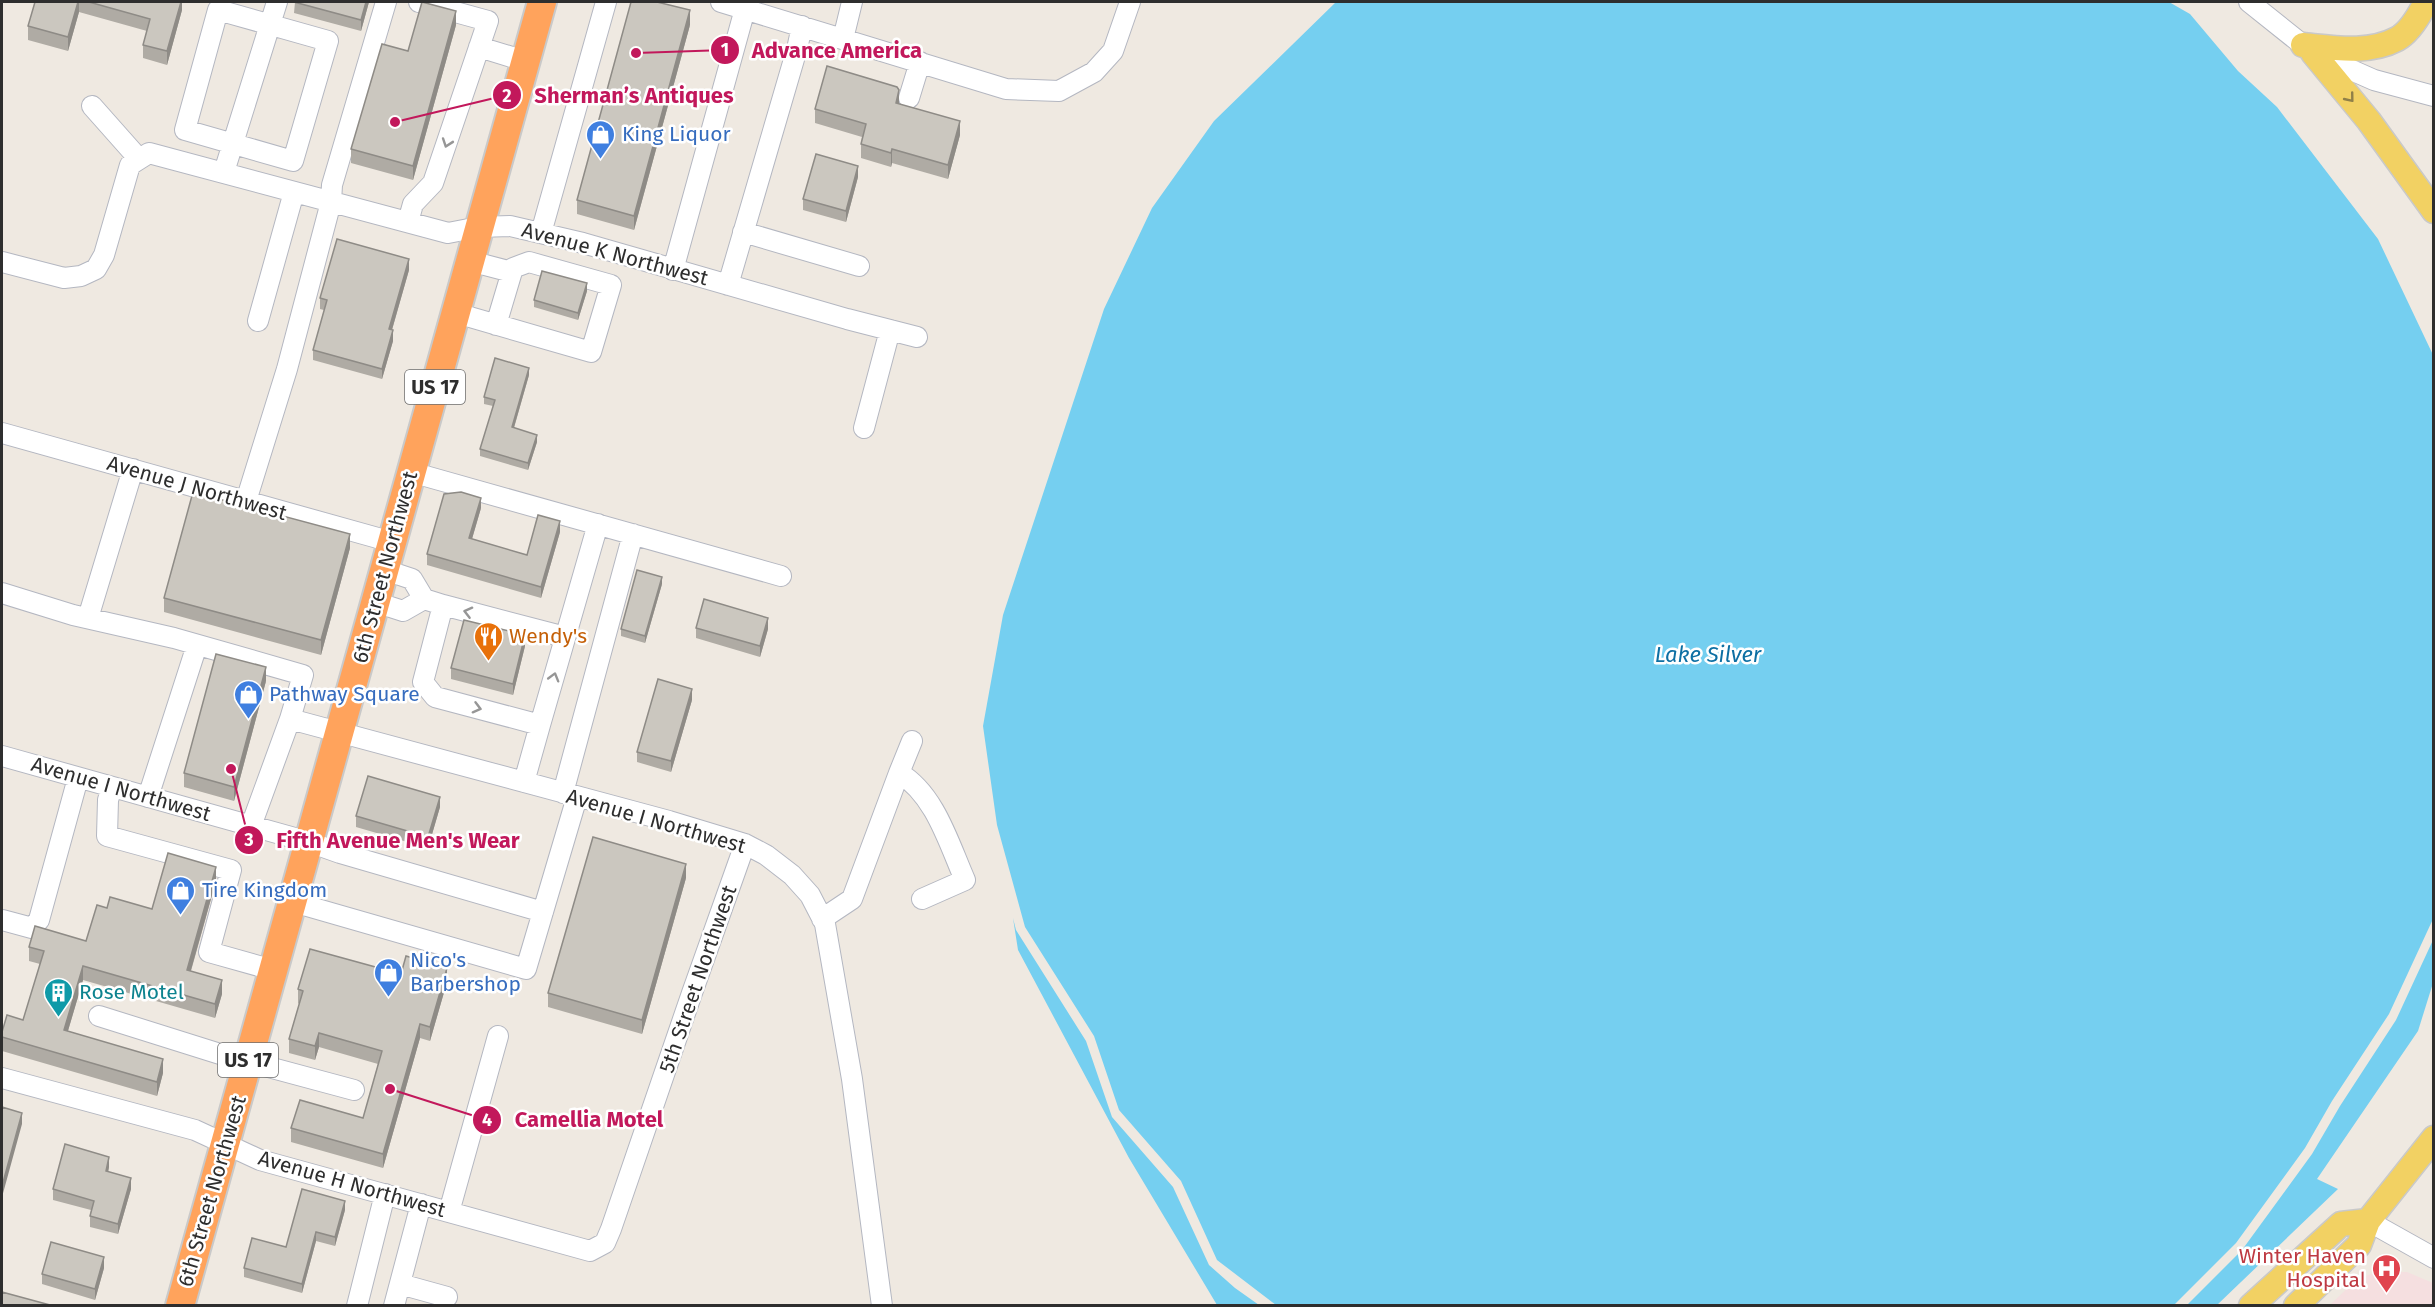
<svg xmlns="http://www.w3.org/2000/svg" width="2435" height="1307" font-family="'Fira Sans',sans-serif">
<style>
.medical{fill:#f5dfe0}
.water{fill:#75cff0}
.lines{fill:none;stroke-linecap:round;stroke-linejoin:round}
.minor-casing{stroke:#b4b7c1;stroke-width:22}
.major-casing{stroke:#c9c9c9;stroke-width:27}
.highway-casing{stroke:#c9c9c9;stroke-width:32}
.minor{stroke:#fff;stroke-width:20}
.major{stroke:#f2d163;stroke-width:24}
.highway{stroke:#ffa35c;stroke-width:28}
.wall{fill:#afaba4}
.shaded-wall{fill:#8e8b86}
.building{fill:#cbc7bf;stroke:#8e8b86;stroke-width:1.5}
.oneway{stroke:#908048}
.oneway2{stroke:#969696}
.labels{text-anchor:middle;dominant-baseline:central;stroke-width:5;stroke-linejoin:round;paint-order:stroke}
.shield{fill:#fff;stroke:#6d6d6d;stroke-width:1.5}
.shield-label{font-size:20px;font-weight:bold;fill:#2e2e2e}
.shop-label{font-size:21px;fill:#366cbe;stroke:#fff;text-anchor:start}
.street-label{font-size:21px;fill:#2e2e2e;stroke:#fff}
.food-label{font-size:21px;fill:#c56008;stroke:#fff;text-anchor:start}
.culture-label{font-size:21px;fill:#0d838f;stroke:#fff;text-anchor:start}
.health-label{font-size:21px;fill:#be3a42;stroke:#fff;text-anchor:end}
.water-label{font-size:22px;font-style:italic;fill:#0d6fa3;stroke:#fff}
.leader{fill:none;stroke:#c2185b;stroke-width:2}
.callout-dot{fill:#c2185b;stroke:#fff;stroke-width:2}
.mark-label{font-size:18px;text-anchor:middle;font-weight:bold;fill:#fff}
.callout-label{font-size:22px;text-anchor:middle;font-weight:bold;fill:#c2185b;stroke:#fff;stroke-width:5;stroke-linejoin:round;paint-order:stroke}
</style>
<rect width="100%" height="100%" fill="#efe9e1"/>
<path class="medical" d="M2375 1272H2407L2433 1283V1305H2330L2355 1281Z"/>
<path class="water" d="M1336 2H2169L2190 14 2238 71 2277 107 2378 239 2434 357 2433 919 2389 1014 2332 1101 2305 1148 2236 1243 2174 1305H1276L1217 1260 1181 1181 1119 1110 1094 1036 1025 927 997 825 983 726 1003 615 1104 309 1152 208 1214 121Z
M1013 918 1016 930 1086 1041 1112 1117 1173 1187 1209 1265 1235 1288 1259 1305H1217L1129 1158 1018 950Z
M2433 940V983L2418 1031 2317 1179 2338 1189 2217 1305H2187L2242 1250 2312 1154 2340 1106 2396 1020Z"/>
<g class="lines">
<defs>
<path id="minor" d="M721 2 1006 89 1059 91 1094 72 1113 51 1130 2
M2249 2 2313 53 2374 80 2434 96
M218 10 328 41 293 161 185 130Z
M843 39 852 2
M479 47 525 61
M909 98 920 62
M92 106 139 159
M224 172 277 2
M408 222 413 204 433 183 488 21 419 2
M743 232 859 266
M541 233 606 2
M470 261 512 272
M2 262 64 278 81 276 96 269 104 255 130 165 149 153 448 233 479 227 510 226 583 243 847 319 917 337
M673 270 745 9
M728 285 797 49 802 26
M456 313 591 352 611 285 529 262 513 268 496 325
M258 321 294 192
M864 428 890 330
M2 433 392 542
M411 472 781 576
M246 501 287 369 331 202 332 185 386 2
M2 593 73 615 174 638 303 675 290 719 669 821 745 844 766 855 792 875 810 895 825 924 852 1079 882 1306
M424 599 443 605 423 682 435 697 540 725 598 524
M375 602 403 611 424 599 412 579 385 570
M443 605 565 637
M88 618 133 469
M2 756 309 842 340 853 543 912
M899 773 912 741
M524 782 540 725
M112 787 108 800 107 836 231 870 209 952 273 970
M563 793 633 534
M148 797 197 645
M251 826 290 719
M293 902 526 969 577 797
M822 919 852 899 899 773C935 794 949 844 965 880L922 899
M2 920 32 928 39 920 78 778
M99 1016 220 1054 354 1090
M2 1078 195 1130 260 1160 590 1251 605 1243 611 1229 692 993 745 844
M449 1212 498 1036
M2368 1221 2434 1258
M400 1284 447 1297
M357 1306 385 1194
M394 1306 421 1204"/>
<path id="major" d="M2303 45C2334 48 2369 54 2397 39 2410 32 2420 14 2426 2
M2313 53 2369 121 2434 211
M2251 1306 2341 1224 2368 1221
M2296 1306 2359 1245 2368 1221 2434 1138"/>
<path id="highway" d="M180 1306 542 2"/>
</defs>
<use href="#minor" class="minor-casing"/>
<use href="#major" class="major-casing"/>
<use href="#highway" class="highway-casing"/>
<use href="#minor" class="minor"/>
<use href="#major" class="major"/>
<use href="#highway" class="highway"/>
</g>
<path class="wall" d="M35 2H182V10L167 65 143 58V45L147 31 79 12 68 51 28 40V26Z
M295 2H369L361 31 294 13Z
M456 25 413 180 351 163V149L408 51Z
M690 25 634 230 577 214V200Z
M899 104 960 135 948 179 892 163 891 167 861 158V144L862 137 815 123V109Z
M858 177 846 222 803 210V199Z
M409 270 392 330 393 341 382 379 313 360V350L324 310 320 309V298Z
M587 291 578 320 534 307V300Z
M529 375 514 428 537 442 528 470 480 456V449L493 406 484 404V397Z
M481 508 472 539 527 555 560 532 541 598 427 565V554Z
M350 548 321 655 164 612V598Z
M662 584 645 643 621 636V629Z
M696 628 768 629 760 657 696 638Z
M525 646 513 695 451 679V668Z
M266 681 234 801 184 787V773Z
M692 700 671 772 637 762V752Z
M440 807 428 848 356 827V816Z
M686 878 642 1034 548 1007V993Z
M216 881 191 971 222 994 215 1018 83 980 68 1031 163 1073 157 1096 2 1051V1032L23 1020 40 964 29 961V947L86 941 107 908 152 909Z
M401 974 447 982 430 1041 420 1038 383 1168 291 1142V1128L363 1118 378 1064 319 1047 315 1060 289 1053V1039L299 1004 298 1003V989Z
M109 1167 108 1172 131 1189 118 1234 90 1227V1216L91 1210 53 1200V1189Z
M345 1210 335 1246 316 1241 302 1293 244 1277V1268L286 1247Z
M104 1268 95 1300 42 1284V1274Z"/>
<path class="shaded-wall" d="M78 2H79V12L68 51V37Z
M181 2H182V10L167 65V51Z
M366 2H369L361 31V20Z
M690 10V25L634 230V216Z
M456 11V25L413 180V166Z
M899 90V104L896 103Z
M960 121V135L948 179V165Z
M892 149V163L891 167V153Z
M858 166V177L846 222V211Z
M409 259V270L389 340V329Z
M587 283V291L578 320V313Z
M393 330V341L382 379V369Z
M529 368V375L512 434V427Z
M537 435V442L528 470V463Z
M481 498V508L469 549V538Z
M560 521V532L541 598V587Z
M350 534V548L321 655V640Z
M662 577V584L645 643V636Z
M768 618V629L760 657V646Z
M525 635V646L513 695V684Z
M266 667V681L234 801V787Z
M692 689V700L671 772V761Z
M440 797V807L428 848V837Z
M686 864V878L642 1034V1020Z
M216 867V881L187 984V970Z
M83 966V980L64 1044V1030Z
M447 968V982L430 1041V1027Z
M222 980V994L215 1018V1004Z
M420 1024V1038L383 1168V1154Z
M319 1033V1047L315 1060V1046Z
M163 1059V1073L157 1096V1082Z
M22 1113V1124L2 1197V1186Z
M109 1157V1167L106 1182V1171Z
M131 1178V1189L118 1234V1224Z
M345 1201V1210L335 1246V1237Z
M316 1232V1241L302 1293V1284Z
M104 1257V1268L95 1300V1289Z"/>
<path class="building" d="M35 2H78L68 37 28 26Z
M89 2H181L167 51 143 45 150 19Z
M294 2H366L361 20Z
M422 2 456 11 413 166 351 149 382 44 408 51Z
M631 2H657L690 10 634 216 577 200Z
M827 66 897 87 899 90 896 103 960 121 948 165 892 149 891 153 861 144 866 124 815 109Z
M816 154 858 166 846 211 803 199Z
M337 239 409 259 389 329 393 330 382 369 313 350 327 300 320 298Z
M542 271 587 283 578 313 534 300Z
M495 358 529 368 512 427 537 435 528 463 480 449 495 400 484 397Z
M193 492 350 534 321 640 164 598Z
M461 492 481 498 469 538 527 555 538 515 560 521 541 587 427 554 444 494Z
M637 570 662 577 645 636 621 629Z
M704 599 768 618 760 646 696 628Z
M464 620 525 635 513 684 451 668Z
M216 654 266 667 234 787 184 773Z
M658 679 692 689 671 761 637 752Z
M368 776 440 797 428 837 356 816Z
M593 837 686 864 642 1020 548 993Z
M168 853 216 867 187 970 222 980 215 1004 83 966 64 1030 163 1059 157 1082 2 1037V1032L7 1015 23 1020 44 951 29 947 35 926 86 941 97 905 107 908 110 897 152 909Z
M310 949 401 974 406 956 447 968 430 1027 420 1024 383 1154 291 1128 300 1100 363 1118 382 1051 319 1033 315 1046 289 1039 303 991 298 989Z
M2 1107 22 1113 2 1186Z
M65 1144 109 1157 106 1171 131 1178 118 1224 90 1216 94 1201 53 1189Z
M302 1189 345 1201 335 1237 316 1232 302 1284 244 1268 252 1238 286 1247Z
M51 1242 104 1257 95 1289 42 1274Z
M2 1292 50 1305H2Z"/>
<defs><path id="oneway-chevron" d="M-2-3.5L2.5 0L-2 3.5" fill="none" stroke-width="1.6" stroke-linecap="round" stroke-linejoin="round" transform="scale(1.5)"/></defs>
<use class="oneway" href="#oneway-chevron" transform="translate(2350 98) rotate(51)"/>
<g class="oneway2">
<use href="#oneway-chevron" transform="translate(447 143) rotate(109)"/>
<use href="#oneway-chevron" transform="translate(468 612) rotate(-166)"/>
<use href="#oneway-chevron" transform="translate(554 677) rotate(-74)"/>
<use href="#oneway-chevron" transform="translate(477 708) rotate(15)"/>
</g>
<defs>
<symbol id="shop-pin" viewBox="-11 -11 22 30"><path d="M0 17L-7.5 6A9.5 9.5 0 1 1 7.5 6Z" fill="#3f7fe0" stroke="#fff"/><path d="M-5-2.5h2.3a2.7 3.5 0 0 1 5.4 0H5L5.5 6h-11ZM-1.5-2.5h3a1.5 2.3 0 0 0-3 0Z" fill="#fff"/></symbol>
<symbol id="restaurant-pin" viewBox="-11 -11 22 30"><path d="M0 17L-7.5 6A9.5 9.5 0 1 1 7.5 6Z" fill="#e8710a" stroke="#fff"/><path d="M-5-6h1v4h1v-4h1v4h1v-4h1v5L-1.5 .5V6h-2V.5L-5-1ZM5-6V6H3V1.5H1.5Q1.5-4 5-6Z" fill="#fff"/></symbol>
<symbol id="building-pin" viewBox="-11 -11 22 30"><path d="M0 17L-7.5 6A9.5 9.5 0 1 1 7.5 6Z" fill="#0f9aa8" stroke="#fff"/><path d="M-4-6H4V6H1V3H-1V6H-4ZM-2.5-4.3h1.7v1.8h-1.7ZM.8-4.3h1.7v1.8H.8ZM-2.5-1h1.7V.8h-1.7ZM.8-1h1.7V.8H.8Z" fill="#fff"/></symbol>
<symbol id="hospital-pin" viewBox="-11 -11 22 30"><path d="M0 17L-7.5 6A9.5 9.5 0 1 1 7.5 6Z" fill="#e0444e" stroke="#fff"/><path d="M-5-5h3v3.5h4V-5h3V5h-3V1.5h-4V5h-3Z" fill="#fff"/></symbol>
</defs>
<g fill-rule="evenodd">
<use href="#shop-pin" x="584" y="118" width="33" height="45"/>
<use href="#restaurant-pin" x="472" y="620" width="33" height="45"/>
<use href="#shop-pin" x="232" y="678" width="33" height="45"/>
<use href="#shop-pin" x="164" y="874" width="33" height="45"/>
<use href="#shop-pin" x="372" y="956" width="33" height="45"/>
<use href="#building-pin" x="42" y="976" width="33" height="45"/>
<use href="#hospital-pin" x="2370" y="1252" width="33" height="45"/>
</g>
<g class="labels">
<g class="shield">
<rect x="405" y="370" width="60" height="34" rx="4.5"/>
<rect x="218" y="1043" width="60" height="34" rx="4.5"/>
</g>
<g class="shield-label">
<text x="435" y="387">US 17</text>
<text x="248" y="1060">US 17</text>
</g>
<g class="shop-label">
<text x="622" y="134">King Liquor</text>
<text x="269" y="694">Pathway Square</text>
<text x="202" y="890">Tire Kingdom</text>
<text x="410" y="960">Nico's<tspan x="410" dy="24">Barbershop</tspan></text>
</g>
<g class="street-label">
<text transform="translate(615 254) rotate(15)">Avenue K Northwest</text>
<text transform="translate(197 488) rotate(16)">Avenue J Northwest</text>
<text transform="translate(385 567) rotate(-75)">6th Street Northwest</text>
<text transform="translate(121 789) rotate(16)">Avenue I Northwest</text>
<text transform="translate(656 821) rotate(16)">Avenue I Northwest</text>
<text transform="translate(698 979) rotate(-71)">5th Street Northwest</text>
<text transform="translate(352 1184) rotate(16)">Avenue H Northwest</text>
<text transform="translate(212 1191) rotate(-74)">6th Street Northwest</text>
</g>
<g class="food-label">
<text x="509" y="636">Wendy's</text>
</g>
<g class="culture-label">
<text x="79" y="992">Rose Motel</text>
</g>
<g class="health-label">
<text x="2366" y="1256">Winter Haven<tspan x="2366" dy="24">Hospital</tspan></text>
</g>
<g class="water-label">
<text x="1708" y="654">Lake Silver</text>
</g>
</g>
<path class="leader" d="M636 53L725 50M395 122L507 95M231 769L249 840M390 1089L487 1120"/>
<g class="callout-dot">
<circle cx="636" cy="53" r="6"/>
<circle cx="395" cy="122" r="6"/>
<circle cx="231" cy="769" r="6"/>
<circle cx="390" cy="1089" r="6"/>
<circle cx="725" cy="50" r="15"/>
<circle cx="507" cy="95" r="15"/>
<circle cx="249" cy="840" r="15"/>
<circle cx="487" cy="1120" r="15"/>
</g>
<g class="mark-label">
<text x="725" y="56">1</text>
<text x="507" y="102">2</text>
<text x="249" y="846">3</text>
<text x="487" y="1126">4</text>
</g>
<g class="callout-label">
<text x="837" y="58">Advance America</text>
<text x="634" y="103">Sherman’s Antiques</text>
<text x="398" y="848">Fifth Avenue Men's Wear</text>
<text x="589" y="1127">Camellia Motel</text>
</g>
<rect width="2435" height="1307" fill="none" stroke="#2e2e2e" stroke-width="6"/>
</svg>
